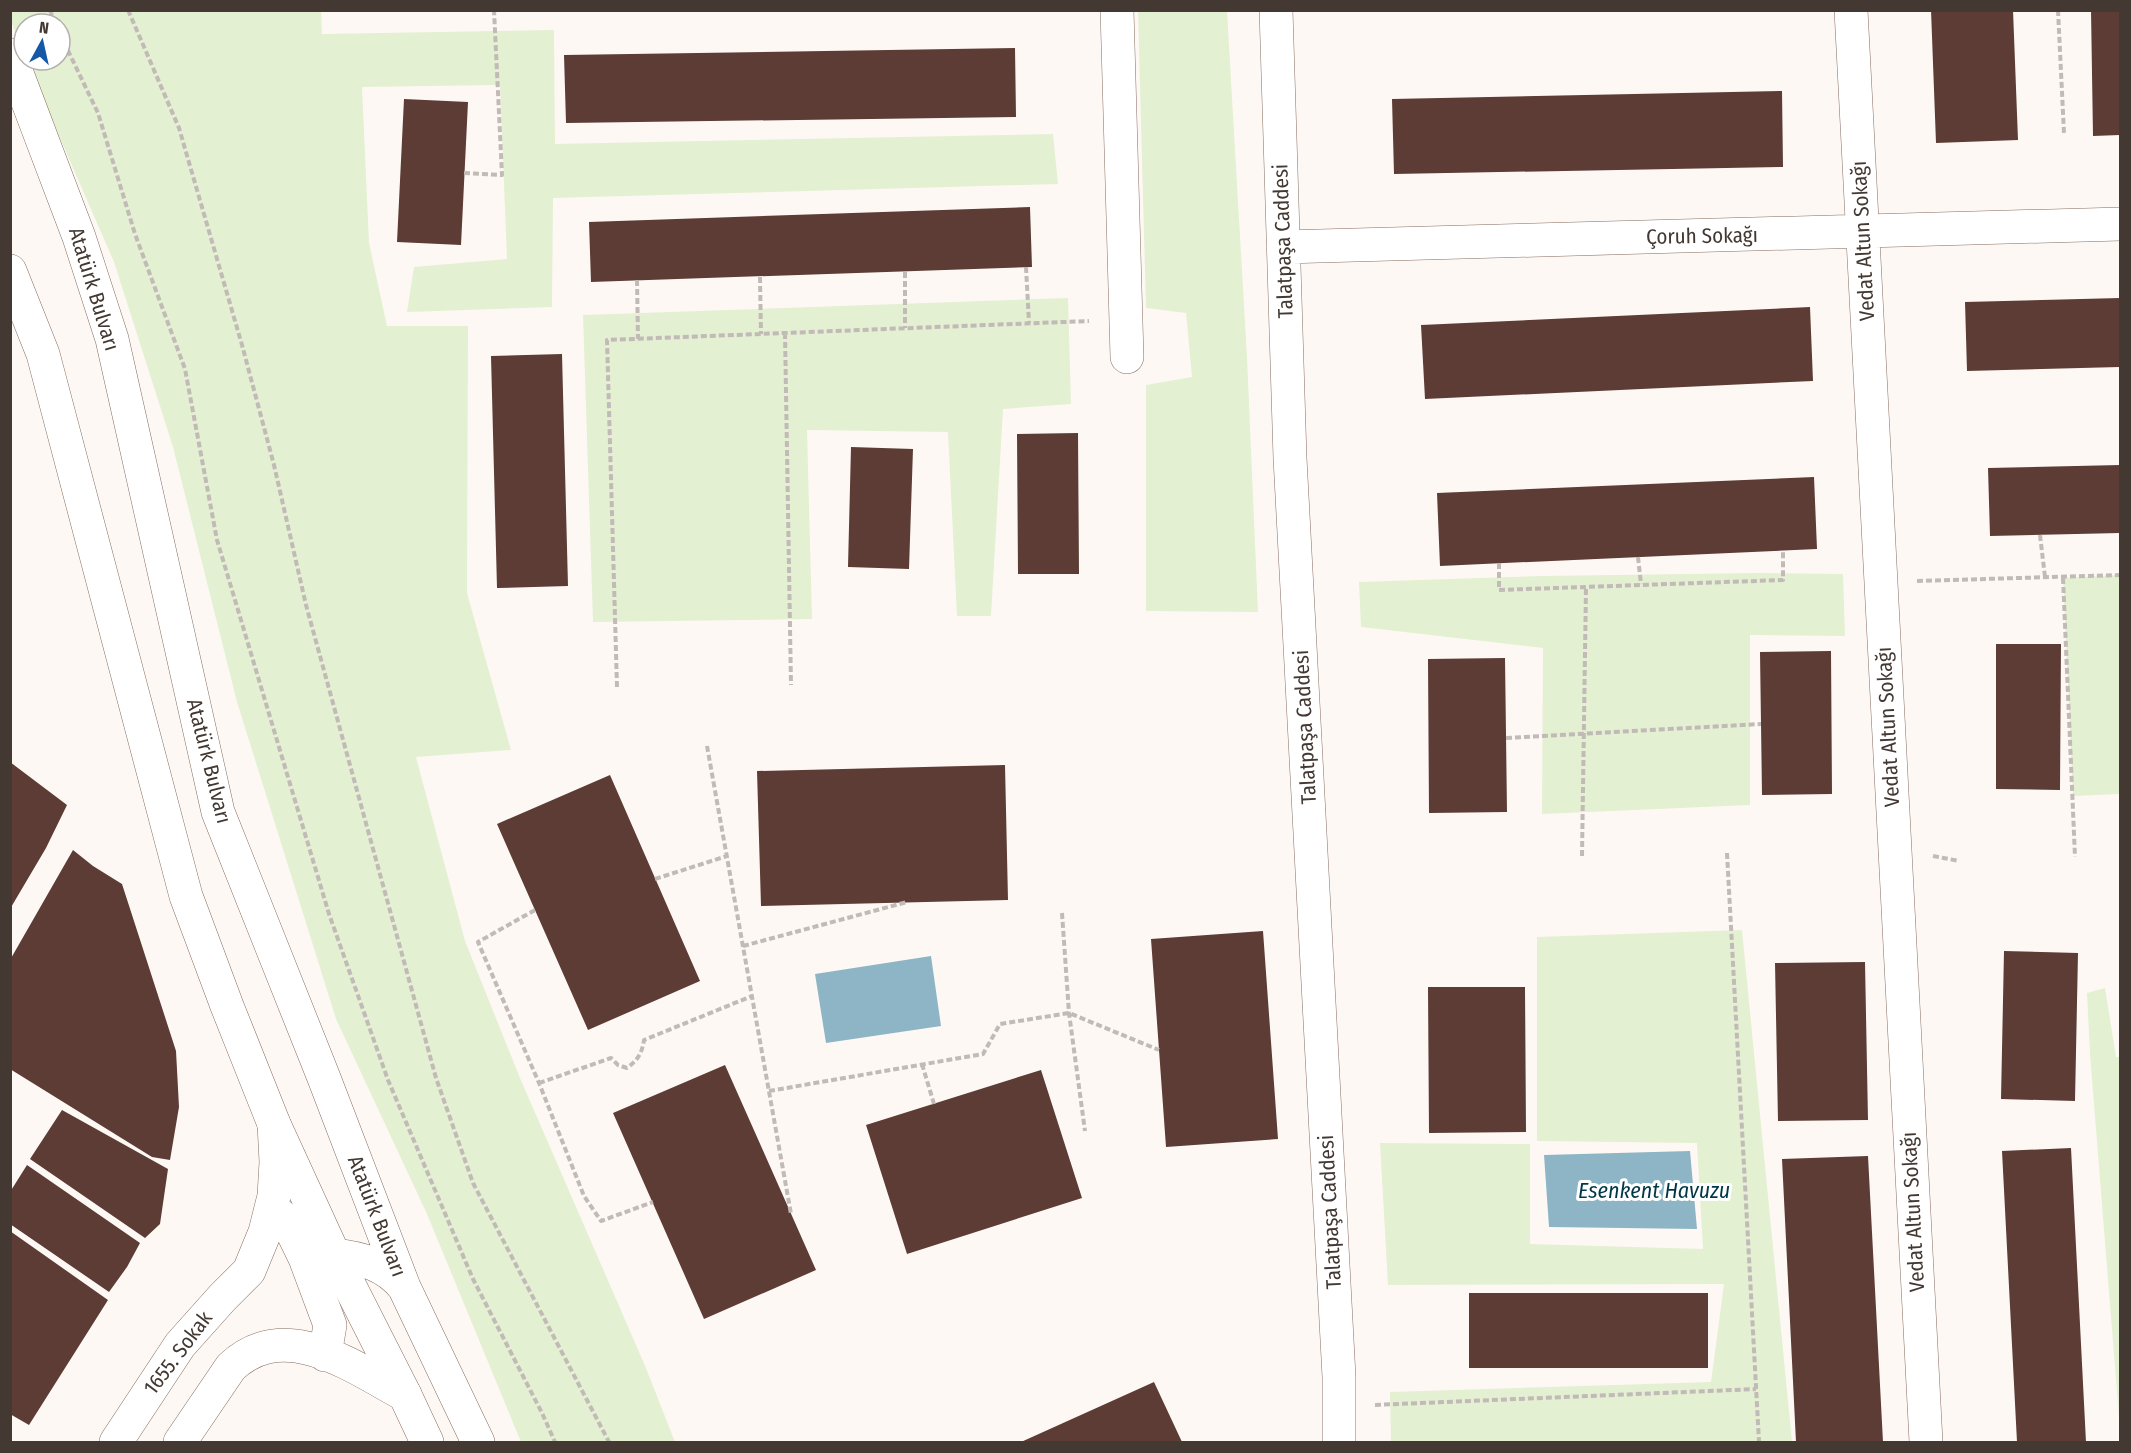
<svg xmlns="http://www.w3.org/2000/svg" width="2131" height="1453" font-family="'Fira Sans Condensed',sans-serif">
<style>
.green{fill:#e4f0d2}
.water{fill:#8eb5c5}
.building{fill:#5c3c34}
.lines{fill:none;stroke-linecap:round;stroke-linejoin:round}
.minor-casing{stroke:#876e61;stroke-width:34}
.major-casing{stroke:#876e61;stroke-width:34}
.path{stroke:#c1bab6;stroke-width:4;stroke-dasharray:6 3;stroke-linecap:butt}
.minor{stroke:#fff;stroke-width:33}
.major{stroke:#fff;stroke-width:33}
.labels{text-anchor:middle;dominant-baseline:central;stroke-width:6;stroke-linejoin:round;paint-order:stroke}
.street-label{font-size:21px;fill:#433832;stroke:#fff}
.water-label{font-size:22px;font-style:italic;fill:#003849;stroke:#fff}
</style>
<rect width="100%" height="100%" fill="#fef8f5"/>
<path class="green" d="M11 10H321L322 34 554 30 555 144 1053 134 1058 184 553 198 552 307 407 312 414 267 507 259 500 85 362 87 369 243 387 326H468L467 593 511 750 416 757 465 941 520 1078 646 1368 675 1442H521L427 1214 336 1019 237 702 173 447 114 262 26 60H60V24H24V55L11 21Z
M1138 11H1227L1247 357 1258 612 1146 611V385L1192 377 1186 313 1146 308Z
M1068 298 1071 404 1003 409 991 616H957L948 432 807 430 812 619 593 622 583 315Z
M1758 573 1843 574 1845 636 1750 635V805L1542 814 1543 648 1361 627 1359 582 1542 576Z
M2120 575V794L2073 796 2063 578Z
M1742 930 1792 1442H1391L1390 1392 1711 1382 1724 1284 1388 1285 1380 1143 1530 1144V1244L1703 1249 1697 1143 1537 1141V937Z
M2105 988 2116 1057H2120V1430L2090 1054 2087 993Z"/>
<path class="water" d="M931 956 941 1026 826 1043 815 974Z
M1690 1151 1697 1229 1549 1227 1544 1155Z"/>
<path class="building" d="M1931 10H2013L2018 140 1936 143Z
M2091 10H2120V135L2093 136Z
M1015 48 1016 117 566 123 564 55Z
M1782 91 1783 167 1394 174 1392 99Z
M404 99 468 102 461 245 397 242Z
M1030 207 1032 267 591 282 589 222Z
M2120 298V367L1967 371 1965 302Z
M1810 307 1813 381 1425 399 1421 325Z
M562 354 568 586 497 588 491 356Z
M1078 433 1079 574H1018L1017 434Z
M851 447 913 449 909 569 848 567Z
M2120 465V533L1990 536 1988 468Z
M1814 477 1817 549 1440 566 1437 493Z
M1996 644H2061L2060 790 1996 789Z
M1831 651 1832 794 1762 795 1760 652Z
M1505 658 1507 812 1429 813 1428 659Z
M10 762 67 805 46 848 10 909Z
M1005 765 1008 900 761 906 757 771Z
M610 775 700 981 588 1030 497 824Z
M73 850 93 866 122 884 176 1051 179 1107 170 1160 152 1157 10 1069V960Z
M1263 931 1278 1139 1166 1147 1151 939Z
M2004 951 2078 953 2075 1101 2001 1099Z
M1865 962 1868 1120 1778 1121 1775 963Z
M1428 987H1525L1526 1132 1429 1133Z
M725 1065 816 1270 704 1319 613 1113Z
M1041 1070 1082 1198 907 1254 866 1125Z
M62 1110 168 1169 160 1224 145 1238 30 1159Z
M2071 1148 2086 1442H2017L2002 1151Z
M1868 1156 1883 1442H1796L1782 1159Z
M27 1165 140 1243 127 1267 109 1292 10 1224V1192Z
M10 1231 108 1300 29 1425 10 1414Z
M1469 1293H1708V1368H1469Z
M1154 1382 1182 1442H1021Z"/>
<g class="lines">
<defs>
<path id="minor" d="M1117 10 1127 357
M1276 10 1290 458 1339 1377V1442
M1851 10 1926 1442
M1283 247 2120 224
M271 1213 280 1215 287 1221 305 1258 330 1325 325 1355
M116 1442 180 1345 222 1298 249 1271 265 1232 274 1196 276 1162 274 1124
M180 1442 231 1367C285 1316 353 1367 405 1395"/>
<path id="major" d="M10 55 79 237 112 339 218 812 324 1078 404 1287 478 1442
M10 271 43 354 186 896 227 1006 274 1124 334 1255 405 1395 427 1442
M334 1255C362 1258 386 1265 404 1287"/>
</defs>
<use href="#minor" class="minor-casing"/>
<use href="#major" class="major-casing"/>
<path class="path" d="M50 10 55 24
M128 10 179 128 242 345 274 465 306 605 436 1078 473 1183 609 1442
M2058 10 2064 133
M60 34 98 113 135 234 185 369 217 540 329 914 388 1080 473 1279 542 1413 555 1442
M464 173 502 175 494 10
M1026 267 1029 323
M905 272V328
M760 277 761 334
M637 280 638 339
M785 333 791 685
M2040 535 2045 577
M1638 557 1641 584
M1499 563V590L1783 580V550
M2063 578 2075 857
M1917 581 2120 575
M617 687 607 340 1089 321
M1506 738 1761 724
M707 746 791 1214
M1727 853 1759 1442
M1582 856 1586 586
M1933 856 1959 861
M655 879 727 856
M535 910 478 942 539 1083 584 1196 601 1221 653 1202
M1062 913 1069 1013 1085 1131
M743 946 907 902
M922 1064 934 1104
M539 1083 611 1058 618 1065 627 1068C638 1060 642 1053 644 1040L752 996
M769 1091 983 1054 1000 1024 1069 1013 1159 1050
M1375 1405 1756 1389"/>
<use href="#minor" class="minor"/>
<use href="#major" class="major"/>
</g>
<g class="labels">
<g class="street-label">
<text transform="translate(1702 236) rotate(-1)">Çoruh Sokağı</text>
<text transform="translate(1283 241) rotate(-92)">Talatpaşa Caddesi</text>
<text transform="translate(1863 241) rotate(-93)">Vedat Altun Sokağı</text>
<text transform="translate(94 289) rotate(73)">Atatürk Bulvarı</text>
<text transform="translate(1305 727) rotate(-93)">Talatpaşa Caddesi</text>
<text transform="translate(1888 727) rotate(-93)">Vedat Altun Sokağı</text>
<text transform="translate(209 761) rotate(76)">Atatürk Bulvarı</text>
<text transform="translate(1330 1212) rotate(-93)">Talatpaşa Caddesi</text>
<text transform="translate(1913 1212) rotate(-93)">Vedat Altun Sokağı</text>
<text transform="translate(377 1216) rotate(69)">Atatürk Bulvarı</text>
<text transform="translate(178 1353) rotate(-53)">1655. Sokak</text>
</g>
<g class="water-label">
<text x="1654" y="1190">Esenkent Havuzu</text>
</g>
</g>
<rect width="2131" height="1453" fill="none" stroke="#433832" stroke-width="24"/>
<g transform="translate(42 42) rotate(8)"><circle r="28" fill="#ffffff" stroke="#b4afad" stroke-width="1.5"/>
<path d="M0-4.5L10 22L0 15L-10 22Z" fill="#1658a8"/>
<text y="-9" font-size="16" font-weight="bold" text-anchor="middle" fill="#433832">N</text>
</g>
</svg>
